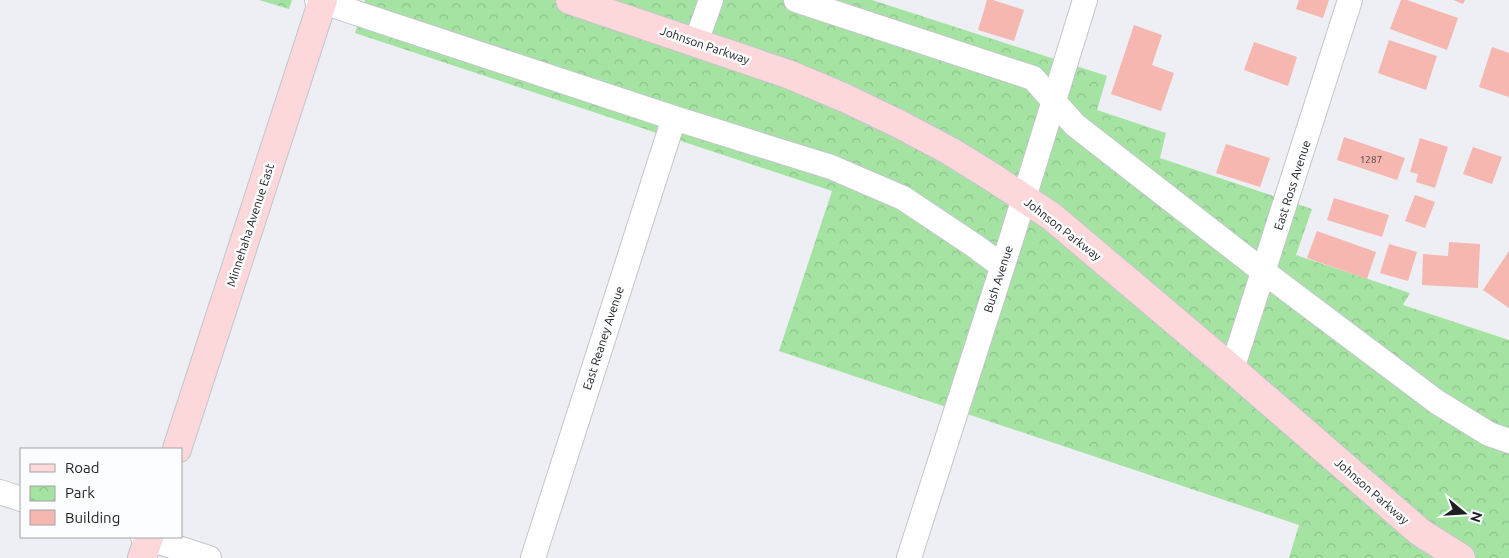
<svg xmlns="http://www.w3.org/2000/svg" width="1509" height="558" font-family="Ubuntu,sans-serif">
<style>
.park{fill:url(#park-crowns)}
.building{fill:#f5b7af}
.lines{fill:none;stroke-linecap:round;stroke-linejoin:round}
.street-casing{stroke:#c3c5cb;stroke-width:26}
.secondary-casing{stroke:#c3c5cb;stroke-width:30}
.street{stroke:#fff;stroke-width:24}
.secondary{stroke:#fcd8da;stroke-width:28}
.labels{text-anchor:middle;dominant-baseline:central;stroke-width:5;stroke-linejoin:round;paint-order:stroke}
.number-label{font-size:10px;fill:#544544}
.street-label{font-size:12px;fill:#1e1f21;stroke:#fcfdfe}
</style>
<defs>
<pattern id="park-crowns" width="20" height="18" patternUnits="userSpaceOnUse" patternTransform="scale(1.25)"><rect width="20" height="18" fill="#a5e3a3"/><path d="M2 6a3 3 0 1 1 6 0M12 15a3 3 0 1 1 6 0" fill="none" stroke="#8ec28c"/></pattern>
</defs>
<rect width="100%" height="100%" fill="#eeeff5"/>
<path class="park" d="M259 0H292L289 9Z
M365 0H872L1107 76 1097 110 1166 133 1160 158 1312 209 1296 255 1410 293 1403 305 1509 340V558H1289L1299 525 779 351 832 191 355 33Z"/>
<path class="building" d="M987 0H993L1024 10 1014 41 978 30Z
M1299 0H1329L1323 18 1296 9Z
M1401 0H1407L1458 18 1447 50 1390 29Z
M1453 0H1465L1463 4Z
M1134 25 1162 35 1152 65 1174 73 1161 111 1111 94Z
M1389 40 1437 56 1426 90 1378 73Z
M1254 42 1297 57 1288 86 1244 70Z
M1492 47 1509 53V97L1479 87Z
M1344 137 1405 158 1397 180 1337 160Z
M1420 138 1448 147 1435 188 1416 182 1418 174 1410 172Z
M1226 144 1270 158 1260 187 1216 173Z
M1473 147 1502 157 1492 184 1463 174Z
M1415 195 1435 202 1425 228 1405 221Z
M1334 198 1389 215 1382 237 1327 220Z
M1317 231 1376 252 1367 279 1307 258Z
M1449 242 1480 244 1478 288 1422 285 1423 254 1448 256Z
M1389 244 1417 252 1408 281 1380 273Z
M1509 251V308L1483 290Z"/>
<g class="lines">
<defs>
<path id="street" d="M317 0 674 118 831 167 903 198 975 246 1002 266
M796 0 1033 78 1075 125 1264 272 1437 402 1489 434 1509 441
M696 42 711 0
M1232 369 1350 0
M0 492 21 499
M143 537 209 558
M533 558 674 118
M909 558 1011 240 1085 0"/>
<path id="secondary" d="M570 0 788 74 845 98 899 124 950 151 995 179 1051 216 1232 369 1420 532 1461 558
M177 449 323 0
M142 558 149 537"/>
</defs>
<use href="#street" class="street-casing"/>
<use href="#secondary" class="secondary-casing"/>
<use href="#street" class="street"/>
<use href="#secondary" class="secondary"/>
</g>
<g class="labels">
<g class="number-label">
<text x="1371" y="159">1287</text>
</g>
<g class="street-label">
<text transform="translate(705 45) rotate(19)">Johnson Parkway</text>
<text transform="translate(1292 185) rotate(-72)">East Ross Avenue</text>
<text transform="translate(250 225) rotate(-72)">Minnehaha Avenue East</text>
<text transform="translate(1063 229) rotate(38)">Johnson Parkway</text>
<text transform="translate(998 279) rotate(-72)">Bush Avenue</text>
<text transform="translate(603 338) rotate(-72)">East Reaney Avenue</text>
<text transform="translate(1372 491) rotate(41)">Johnson Parkway</text>
</g>
</g>
<rect x="20" y="448" width="162" height="90" fill="#fcfdfe" stroke="#a3a4a6"/>
<rect x="30" y="464" width="25" height="8" fill="#fcd8da" stroke="#a3a4a6"/>
<text x="65" y="473" font-size="15" fill="#1e1f21">Road</text>
<rect x="30" y="486" width="25" height="15" fill="url(#park-crowns)" stroke="#a3a4a6"/>
<text x="65" y="498" font-size="15" fill="#1e1f21">Park</text>
<rect x="30" y="510" width="25" height="15" fill="#f5b7af" stroke="#a3a4a6"/>
<text x="65" y="523" font-size="15" fill="#1e1f21">Building</text>
<g transform="translate(1464 513) rotate(108)" stroke="#fcfdfe" stroke-width="4" paint-order="stroke">
<path d="M0-4L9 19L0 12L-9 19Z" fill="#1e1f21"/>
<text y="-8" font-size="14" font-weight="bold" text-anchor="middle" fill="#1e1f21">N</text>
</g>
</svg>
